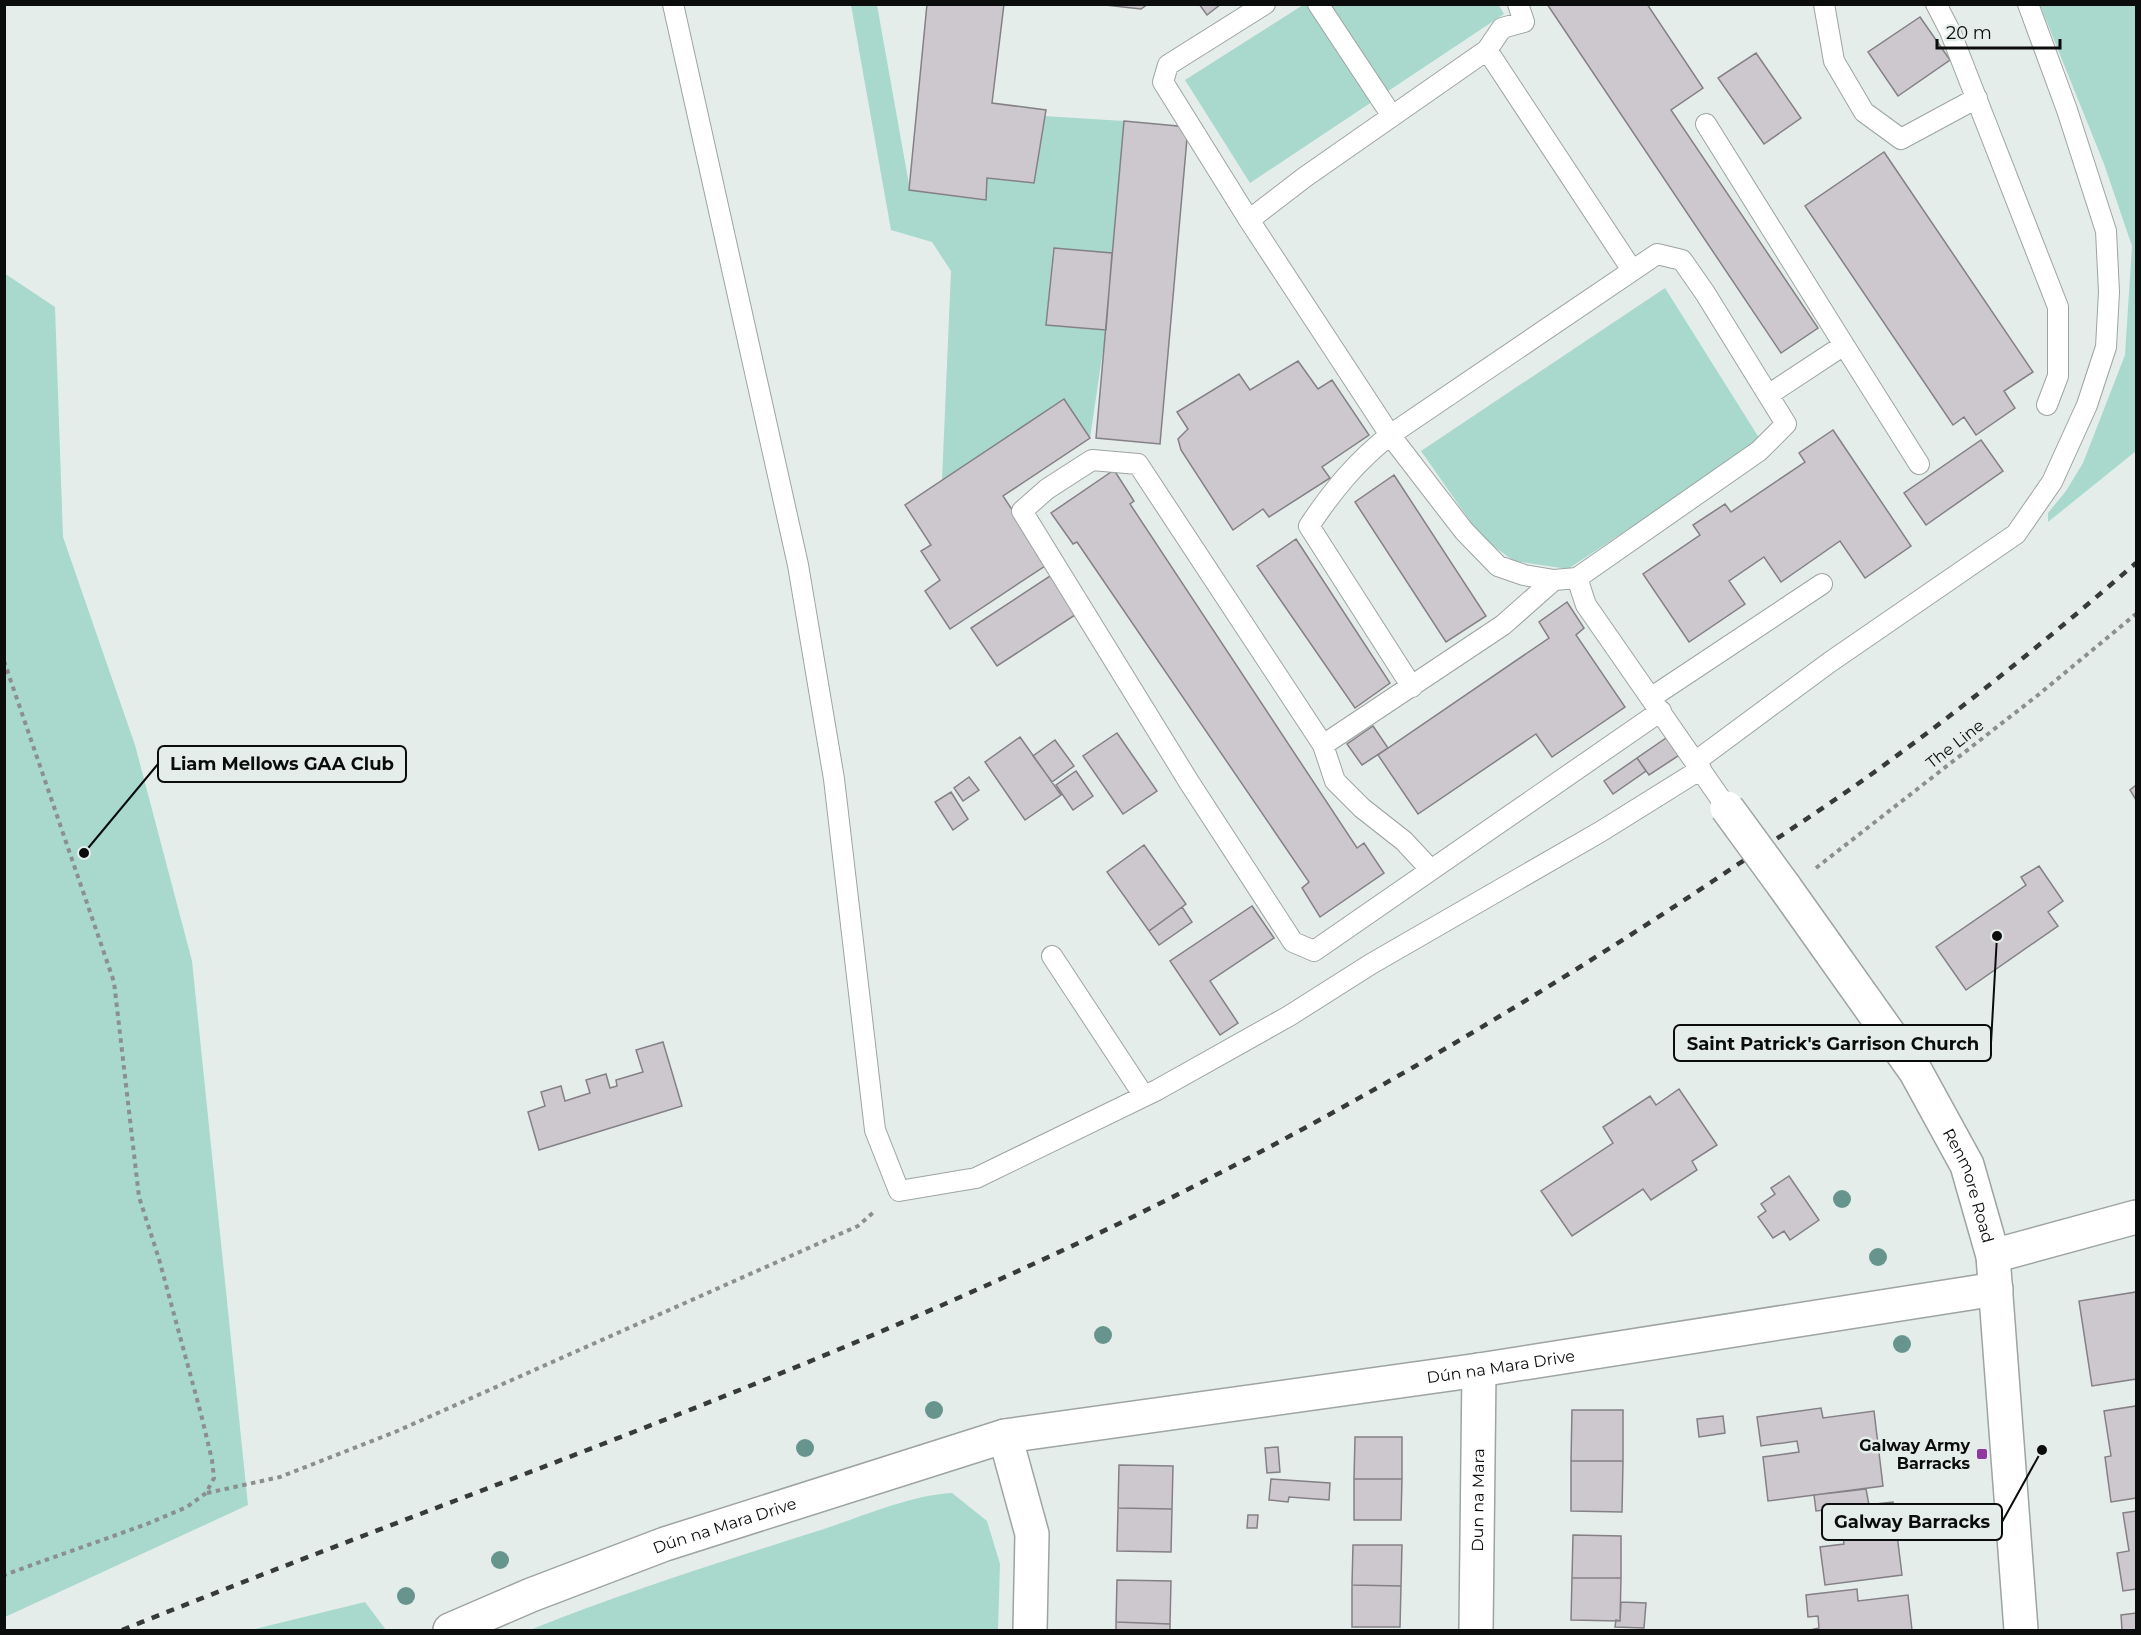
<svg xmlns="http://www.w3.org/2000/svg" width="2141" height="1635" font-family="Montserrat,sans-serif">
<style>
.green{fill:#a8d9cc}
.building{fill:#cdc8ce;stroke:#848085;stroke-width:1.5}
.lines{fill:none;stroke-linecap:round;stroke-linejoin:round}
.service-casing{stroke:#9da4a2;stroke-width:22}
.minor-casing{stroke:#9da4a2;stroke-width:36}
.path{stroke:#8b908f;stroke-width:4;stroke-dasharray:4.5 4.5;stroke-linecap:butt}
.service{stroke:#fff;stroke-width:20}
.minor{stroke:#fff;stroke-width:33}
.rail{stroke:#373a3a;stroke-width:4.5;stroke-dasharray:8 8;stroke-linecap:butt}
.minor-bridge-casing{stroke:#9da4a2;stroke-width:36;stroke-linecap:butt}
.minor-bridge{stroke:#fff;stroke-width:33}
.tree{fill:#67958e}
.poi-dot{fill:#9137a2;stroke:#e5edeb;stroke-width:2}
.labels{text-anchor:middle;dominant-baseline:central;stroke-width:5;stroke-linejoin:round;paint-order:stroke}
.street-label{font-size:16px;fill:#0b0d0d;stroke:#e5edeb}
.poi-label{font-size:16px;font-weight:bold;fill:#0b0d0d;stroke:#e5edeb;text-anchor:end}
.leader{fill:none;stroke:#0b0d0d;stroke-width:2}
.callout-dot{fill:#0b0d0d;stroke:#e5edeb;stroke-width:2}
.callout{fill:#e5edeb;stroke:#0b0d0d;stroke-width:2}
.callout-label{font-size:18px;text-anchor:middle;font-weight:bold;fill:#0b0d0d}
</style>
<rect width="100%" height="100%" fill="#e5edeb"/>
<path class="green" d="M1498 4 1504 14 1250 183 1185 80 1303 5Z
M851 5H877L910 190 986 199 987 178 1044 116 1124 121 1112 253 1053 248 1046 325 1106 330 1090 438 1063 399 942 480 951 271 932 242 891 230Z
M2040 5H2136V451L2048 522V513L2066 491 2083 463 2125 355 2132 246 2104 164Z
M4 273 55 307 63 537 135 745 192 961 248 1505 5 1617Z
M1665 288 1761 441 1568 569 1514 561 1482 538 1421 451Z
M952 1493 987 1521 1000 1564 998 1630H530C627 1591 726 1560 824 1529 863 1516 912 1495 952 1493Z
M365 1602 386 1630H251Z"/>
<path class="building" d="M927 4H1004L992 103 1046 110 1034 183 987 178 986 200 909 190Z
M1096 4H1148L1141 9Z
M1199 4H1221L1207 15Z
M1547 4H1647L1703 88 1671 110 1818 328 1781 353Z
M1920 17 1950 60 1898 96 1868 52Z
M1756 53 1801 118 1764 144 1718 78Z
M1124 121 1188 127 1160 444 1096 438Z
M1884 152 2033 372 2004 391 2015 408 1976 435 1964 417 1953 425 1805 206Z
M1054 248 1112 253 1106 330 1046 325Z
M1298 361 1318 389 1332 380 1369 435 1322 467 1330 478 1269 517 1263 509 1233 530 1181 450 1178 439 1188 429 1177 412 1239 374 1250 390Z
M1064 399 1090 438 1003 496 1048 564 950 629 925 591 940 580 921 551 931 545 905 505Z
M1833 430 1911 546 1865 578 1840 541 1781 582 1764 557 1729 581 1745 604 1689 642 1643 574 1700 535 1693 525 1725 504 1731 512 1805 462 1799 453Z
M1981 440 2003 471 1926 525 1904 493Z
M1114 470 1134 501 1130 504 1357 848 1364 843 1384 873 1320 917 1302 888 1309 882 1077 542 1073 544 1051 513Z
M1394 475 1486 616 1446 642 1355 502Z
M1296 539 1390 683 1355 708 1257 566Z
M1053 574 1078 613 997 666 971 628Z
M1567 602 1584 628 1576 635 1625 707 1552 757 1536 734 1418 814 1378 755 1549 638 1539 622Z
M1373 726 1388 748 1362 765 1347 744Z
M1117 733 1157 791 1123 814 1083 756Z
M1669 736 1681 754 1649 775 1637 758Z
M1020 737 1061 795 1025 820 985 762Z
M1055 740 1074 766 1052 782 1033 756Z
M1637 758 1646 771 1613 794 1604 781Z
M1076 771 1093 796 1073 810 1056 785Z
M969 777 979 790 963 801 954 788Z
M2136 785V800L2130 790Z
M951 792 968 819 953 830 935 802Z
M1144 845 1186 904 1149 931 1107 872Z
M2039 866 2063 901 2048 912 2058 926 1966 990 1936 947 2026 885 2021 877Z
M1252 906 1274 938 1210 981 1238 1023 1220 1035 1170 961Z
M1182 907 1192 922 1159 945 1149 931Z
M663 1042 682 1106 539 1150 528 1112 545 1106 541 1092 561 1086 565 1101 590 1093 586 1080 606 1074 610 1088 617 1086 616 1080 643 1072 636 1050Z
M1679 1089 1717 1145 1692 1161 1697 1170 1651 1200 1643 1189 1572 1236 1541 1191 1613 1143 1603 1127 1650 1096 1656 1105Z
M1789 1176 1819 1220 1790 1240 1784 1231 1773 1238 1758 1217 1766 1211 1761 1204 1775 1194 1771 1188Z
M2136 1292V1379L2092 1386 2079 1301Z
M2136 1406V1498L2111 1502 2105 1457 2111 1456 2104 1411Z
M1821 1408 1823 1418 1874 1411 1883 1486 1768 1501 1763 1457 1799 1452 1797 1441 1761 1446 1757 1417Z
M1572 1410H1623V1461H1571Z
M1723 1416 1725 1433 1699 1437 1697 1419Z
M1355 1437H1402V1479H1354Z
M1278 1447 1280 1472 1267 1473 1265 1448Z
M1571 1461H1623L1622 1512 1571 1511Z
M1119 1465 1173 1466 1172 1509 1118 1508Z
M1271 1479 1330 1483 1329 1500 1289 1497 1288 1502 1269 1500Z
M1354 1479H1402L1401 1520H1354Z
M1866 1489 1869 1505 1816 1511 1814 1495Z
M1893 1502 1902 1575 1825 1585 1820 1547 1844 1544 1839 1508Z
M1118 1508 1172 1509 1171 1552 1117 1551Z
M2136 1511V1589L2123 1591 2117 1553 2129 1551 2123 1513Z
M1248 1515H1258L1257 1528H1247Z
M1573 1535 1621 1536V1578H1572Z
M1353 1545H1402L1401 1586 1352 1585Z
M1572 1578H1621L1620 1621 1571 1620Z
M1117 1580 1171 1581 1170 1624 1116 1622Z
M1352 1585 1401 1586 1400 1627H1352Z
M1857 1589 1858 1601 1908 1595 1912 1630H1810L1819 1628 1818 1616 1808 1617 1806 1595Z
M1621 1602 1646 1603 1644 1628 1615 1627 1616 1620 1620 1621Z
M2136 1613V1630H2122L2121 1615Z
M1116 1622 1170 1624V1630H1116Z"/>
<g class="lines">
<defs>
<path id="service" d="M673 4 798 565 834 779 875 1130 899 1191 976 1178 1157 1090 1289 1016 1371 964 1600 832 1701 769
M1318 4 1392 116
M1824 4 1834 61 1864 112 1901 139 1977 98
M1936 4 1950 31 2058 307V376L2047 405
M1487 50 1502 28 1524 22 1518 4
M1706 124 1844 345
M1249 220 1163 82 1168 65 1265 4
M1768 395 1844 345 1919 464
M1577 578 1554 580 1524 575 1498 566 1464 531 1390 435 1657 254 1682 260 1705 293 1786 424 1759 451 1577 578 1586 605 1727 808
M1554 580 1503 625 1323 745 1138 464 1092 460 1047 489 1022 511 1189 782 1293 942 1314 951 1661 711
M1412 687 1309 526C1333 490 1356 462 1390 435L1249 220 1305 177 1487 50 1632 270
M1652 697 1822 584
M1323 745 1335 781 1362 808 1404 841 1430 869
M1696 761 1830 662 2016 534 2052 482 2087 405 2106 347 2109 292 2106 231 2067 110 2028 4
M1052 956 1144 1096"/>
<g id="minor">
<path id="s1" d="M1784 886 1916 1072 1967 1165 1993 1256 2021 1630"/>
<path d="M1993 1256 2136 1217"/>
<path d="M1005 1436 1032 1534 1030 1630"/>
<path id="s2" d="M450 1630 531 1595 665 1544 1005 1436 1479 1370 1996 1289"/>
<path id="s3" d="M1476 1630 1479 1370"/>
</g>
</defs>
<use href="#service" class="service-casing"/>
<use href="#minor" class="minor-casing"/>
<path class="path" d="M4 661 114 982 139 1197 159 1259 201 1414 212 1460 214 1478 206 1493 187 1507 147 1524 4 1575
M1816 868 2038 695 2136 614
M207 1493 280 1477 395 1432 858 1226 875 1211"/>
<use href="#service" class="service"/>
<use href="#minor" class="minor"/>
<path class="rail" d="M122 1630C425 1508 735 1402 1031 1265 1269 1156 1495 1026 1713 881 1777 838 1842 797 1903 751 1983 692 2061 628 2136 563"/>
<defs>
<path id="minor-bridge" d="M1727 808 1784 886"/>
</defs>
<use href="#minor-bridge" class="minor-bridge-casing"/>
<use href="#minor-bridge" class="minor-bridge"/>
</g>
<g class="tree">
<circle cx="1842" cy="1199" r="9"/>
<circle cx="1878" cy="1257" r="9"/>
<circle cx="1103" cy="1335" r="9"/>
<circle cx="1902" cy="1344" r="9"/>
<circle cx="934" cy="1410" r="9"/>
<circle cx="805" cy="1448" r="9"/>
<circle cx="500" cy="1560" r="9"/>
<circle cx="406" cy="1596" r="9"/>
</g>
<rect class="poi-dot" x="1976" y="1448" width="12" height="12" rx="3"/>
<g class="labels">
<g class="street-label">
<text transform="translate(1955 744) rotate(-38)">The Line</text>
<text stroke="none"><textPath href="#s1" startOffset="354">Renmore Road</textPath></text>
<text stroke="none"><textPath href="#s2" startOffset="1089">Dún na Mara Drive</textPath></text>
<text stroke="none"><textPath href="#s3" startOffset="130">Dun na Mara</textPath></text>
<text stroke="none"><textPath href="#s2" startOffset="294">Dún na Mara Drive</textPath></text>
</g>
<g class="poi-label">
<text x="1970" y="1445">Galway Army<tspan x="1970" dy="18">Barracks</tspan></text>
</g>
</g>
<path class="leader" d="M84 853L158 764M1997 936L1991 1043M2042 1450L2002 1522"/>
<g class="callout-dot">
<circle cx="84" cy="853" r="6"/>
<circle cx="1997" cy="936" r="6"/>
<circle cx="2042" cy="1450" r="6"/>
</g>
<g class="callout">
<rect x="158" y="746" width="248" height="36" rx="6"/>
<rect x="1674" y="1025" width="317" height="36" rx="6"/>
<rect x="1822" y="1504" width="180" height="36" rx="6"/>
</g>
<g class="callout-label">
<text x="282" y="770">Liam Mellows GAA Club</text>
<text x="1833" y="1050">Saint Patrick's Garrison Church</text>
<text x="1912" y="1528">Galway Barracks</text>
</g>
<rect width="2141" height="1635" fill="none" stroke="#0b0d0d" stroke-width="12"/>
<path d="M1937 39v9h123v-9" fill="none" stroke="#0b0d0d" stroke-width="3"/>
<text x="1946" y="39" font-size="18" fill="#0b0d0d" stroke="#e5edeb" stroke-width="4.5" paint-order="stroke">20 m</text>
</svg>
